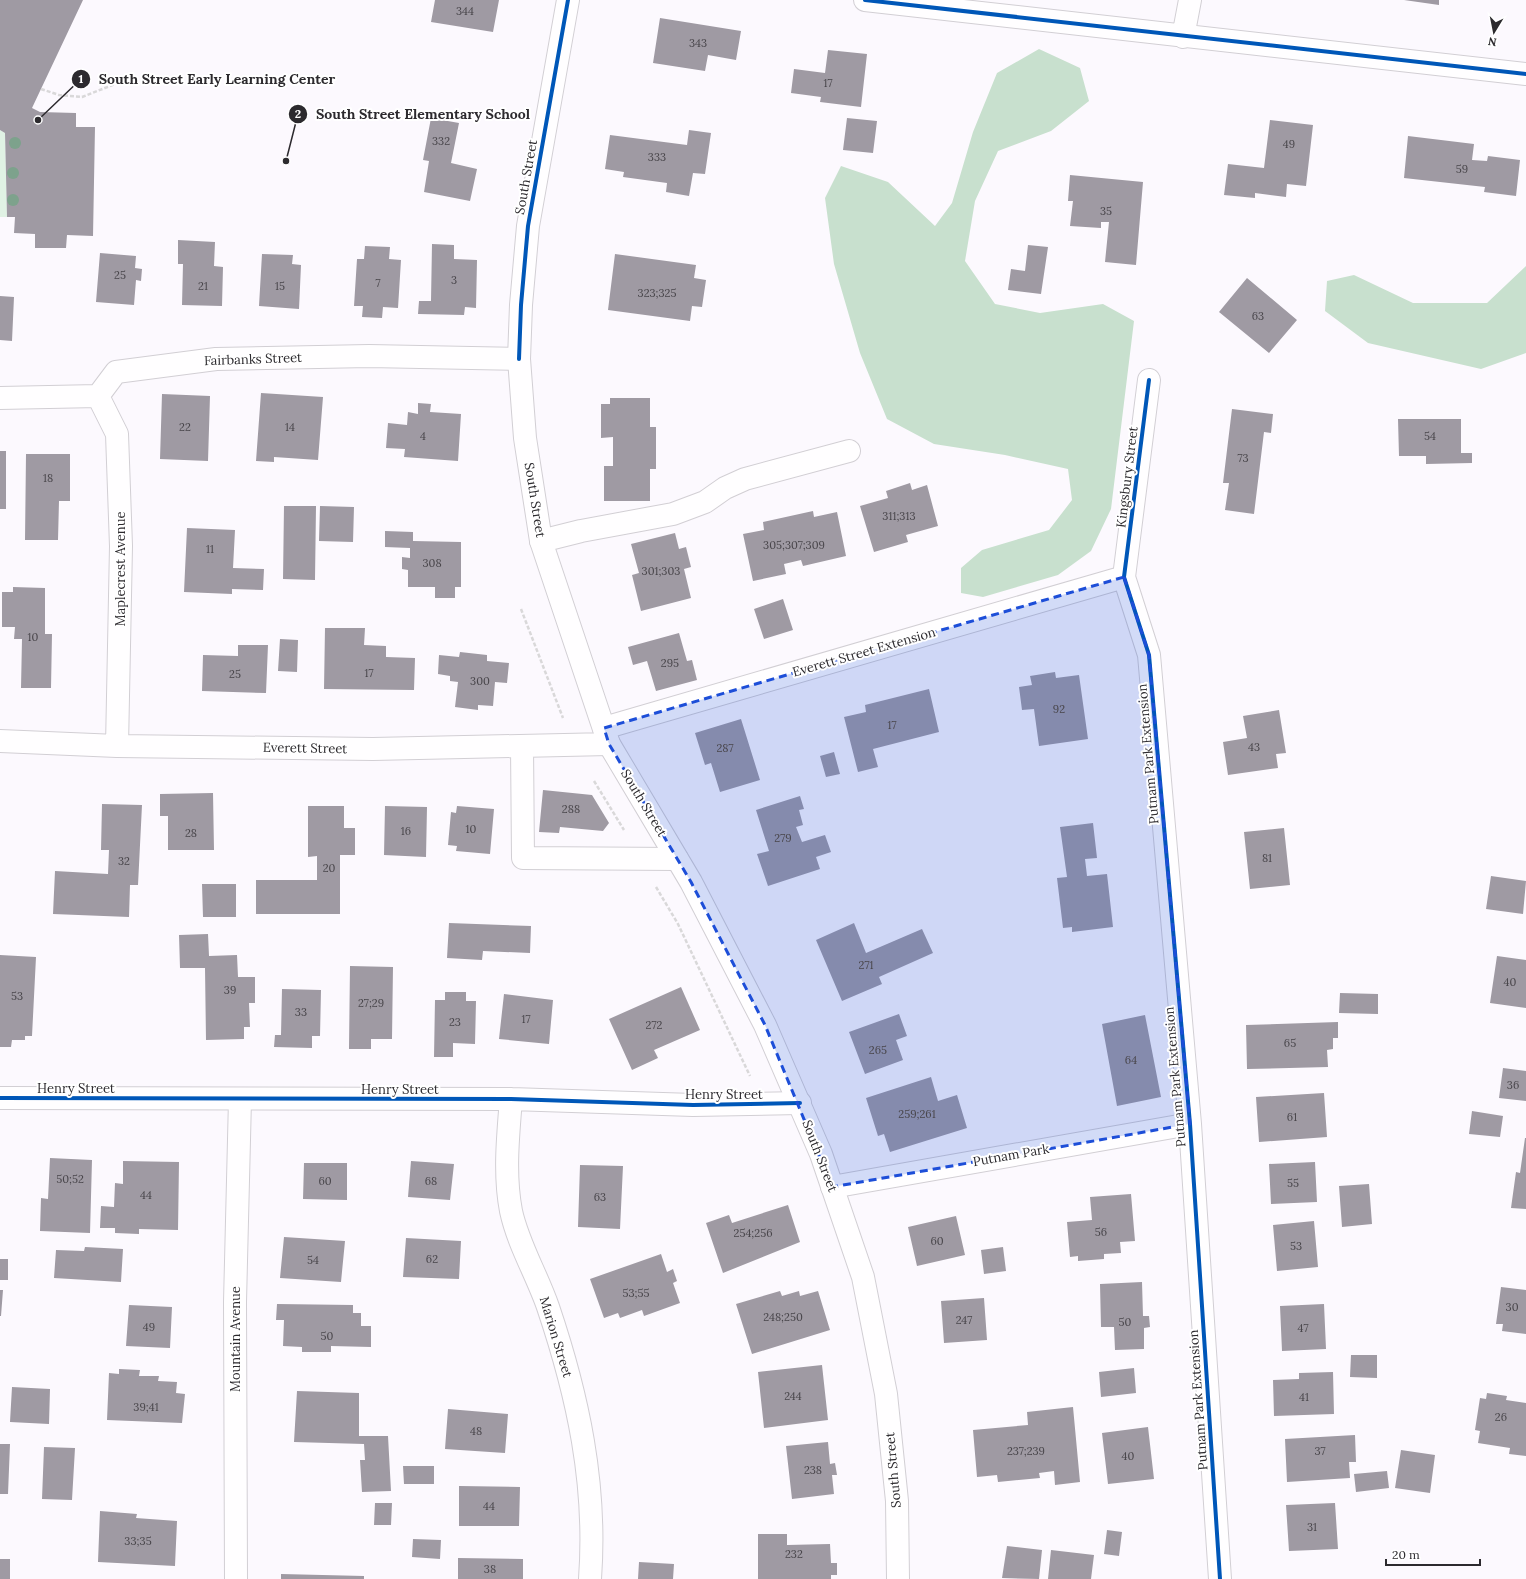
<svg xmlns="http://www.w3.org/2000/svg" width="1526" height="1579" font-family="Lora,serif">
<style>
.green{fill:#e0f2e4}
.forest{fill:#c8e0ce}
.building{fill:#9f9aa3}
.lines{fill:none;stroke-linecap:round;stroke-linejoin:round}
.minor-casing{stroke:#d2cfd4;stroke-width:24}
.major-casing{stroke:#d2cfd4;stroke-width:24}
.path{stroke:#d9d8d9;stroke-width:2.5;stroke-dasharray:4 2;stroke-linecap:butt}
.minor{stroke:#fffeff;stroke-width:22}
.major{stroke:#fffeff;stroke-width:22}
.cycleway-casing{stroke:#fff;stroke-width:6}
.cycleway{stroke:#0057b8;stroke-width:4}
.tree{fill:#7da28c}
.marked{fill:#1d4ed8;fill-opacity:0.2;stroke:#1d4ed8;stroke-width:3;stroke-dasharray:8 5;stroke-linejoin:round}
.labels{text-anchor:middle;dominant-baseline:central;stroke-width:4;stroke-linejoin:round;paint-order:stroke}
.number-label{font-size:11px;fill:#49464b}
.street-label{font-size:13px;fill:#2c2a2e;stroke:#fff}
.leader{fill:none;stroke:#2c2a2e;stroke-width:1.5}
.callout-dot{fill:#2c2a2e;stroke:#fff;stroke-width:1.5}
.mark-label{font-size:12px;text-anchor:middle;font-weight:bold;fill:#fff}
.callout-label{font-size:14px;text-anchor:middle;font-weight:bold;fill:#2c2a2e;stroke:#fff;stroke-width:4;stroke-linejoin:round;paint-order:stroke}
</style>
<rect width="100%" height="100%" fill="#fcf9fe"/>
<path class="green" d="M0 130 5 133 7 217H0Z"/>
<path class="forest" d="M1039 49 1080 68 1089 101 1051 131 998 151 975 201 965 261 995 304 1040 313 1103 304 1134 321 1111 509 1091 551 1058 575 983 597 961 593V568L982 550 1049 530 1072 500 1068 469 1005 455 934 444 887 419 860 353 834 264 825 198 841 166 888 182 935 226 952 203 973 132 997 73Z
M1526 266V353L1481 369 1368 343 1325 311 1327 281 1354 275 1413 303H1487Z"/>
<path class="building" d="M0 0H83L32 108 40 112 76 113V127H95L93 236 67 235 66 248H35V234L14 233 15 217H7L5 133 0 130Z
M435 0H499L493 32 431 22Z
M1404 0H1439V5Z
M660 18 741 31 736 60 708 55 705 71 653 63Z
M828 50 867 54 861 107 820 102 821 97 791 93 794 69 825 73Z
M431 118 459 123 451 163 477 169 470 201 424 192 429 161 423 160Z
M847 118 877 121 873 153 843 150Z
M1270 120 1313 125 1306 186 1287 184 1286 197 1255 193V198L1224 195 1228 164 1264 168Z
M689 130 711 133 705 174 693 173 689 196 666 192 667 183 623 177 624 172 605 169 610 135 687 145Z
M1408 136 1474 144 1472 160 1487 161 1488 156 1520 160 1516 196 1484 192 1485 187 1404 178Z
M1070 175 1143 182 1136 265 1105 262 1109 222H1101V228L1070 226 1073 201H1068Z
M178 240 215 242 214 266 223 267 222 306 182 305 183 264H178Z
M432 244 454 245V259L477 260 476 308 465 307 464 315 418 314 419 301H431Z
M1028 245 1048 247 1041 294 1008 290 1011 269 1025 271Z
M365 246 390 247 389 259 401 260 398 308 383 307 382 318 362 317 363 306H354L357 259H364Z
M100 253 136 256 135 268 142 269 141 281 136 280 134 305 96 302Z
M262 254 293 255 292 264 301 265 299 309 259 306Z
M615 254 696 265 694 278 706 280 702 307 692 306 690 321 608 310Z
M1247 278 1297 320 1269 353 1219 312Z
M0 296 14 297 12 341 0 340Z
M261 393 323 397 318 460 274 457V462L256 461Z
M162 394 210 396 208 461 160 459Z
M610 398H650V427H656V469H650V501H604V466H613V437L601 438V404H610Z
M418 403 431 404 430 412 461 414 458 461 404 457 405 449 386 448 388 423 407 425 408 412 418 414Z
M1232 409 1273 414 1271 433 1264 432 1254 514 1225 510 1229 483H1223Z
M1398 419H1461V453H1472V463L1426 464V456H1399Z
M0 451H6V509H0Z
M26 454H70V501H59L58 540H25Z
M910 483 912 490 927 485 938 526 906 535 908 542 874 552 860 506 888 498 886 491Z
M284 506H316L315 580 283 579Z
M320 506 354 507 353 542 319 541Z
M813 511 814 517 837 512 846 556 803 566 801 560 784 564 786 574 753 581 743 534 764 530 763 522Z
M187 528 235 530 233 568 264 569 263 590 232 589V594L184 592Z
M385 531 413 532V541L461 542V587H455V598H435V587H408V570L402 569V557L410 558V548L385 547Z
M675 533 679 549 686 547 691 567 684 569 691 598 641 611 632 575 639 573 631 544Z
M13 587 45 588V634H52L51 688H21L22 639H14L15 627H2V592H13Z
M783 599 793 630 764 639 754 609Z
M325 628H365L364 645 386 646V657L415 658 414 690 324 689Z
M679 633 687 661 692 660 697 680 656 691 647 661 633 665 628 647Z
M280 639 298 640 297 672 278 671Z
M238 645H268L266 693 202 691 203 655 238 656Z
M460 652 487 655V661L509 663 507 683 495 682 493 706 478 705V710L455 707 458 682 450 681V676L438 674 439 655 459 657Z
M1055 672 1056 678 1079 675 1088 739 1039 746 1034 709 1022 710 1019 687 1032 685 1030 676Z
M929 689 939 732 873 749 878 767 858 772 844 717 866 712 865 705Z
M1279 710 1286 753 1276 754 1278 768 1228 775 1223 742 1247 738 1243 716Z
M741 719 760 780 720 792 711 763 705 765 695 733Z
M834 752 840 774 826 777 820 756Z
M543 790 592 795 609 823 603 831 560 827 559 833 539 832Z
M213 793 214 850H168V816H160V794Z
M800 796 804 809 799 810 803 825 796 827 802 842 825 835 831 852 816 857 820 869 768 886 757 854 769 851 756 810Z
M102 804 142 805 138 885H130L129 917 53 914 55 871 108 874 109 850H101Z
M308 806H344V828H355V855H340V914H256V880H317V856L308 857Z
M385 806 427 807 426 857 384 855Z
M457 806 494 809 490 854 456 851 457 846 448 845 451 812 456 813Z
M1093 823 1097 858 1085 859 1087 876 1107 874 1113 927 1072 932V927L1063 928 1057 878 1067 877 1060 827Z
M1284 828 1290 885 1250 889 1244 832Z
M1491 876 1526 881 1523 914 1486 909Z
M202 884H236V917H203Z
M449 923 531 926 530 953 483 951 482 960 447 958Z
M854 923 866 953 922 929 933 953 879 977 882 984 842 1001 816 940Z
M208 934 209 956 237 955 238 977H255V1003H249L250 1027H244V1039L206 1040 205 968H180L179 935Z
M0 955 36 957 32 1036H25V1040H12L11 1047H0Z
M1497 956 1526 960V1008L1490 1003Z
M350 966 393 967 392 1039H371V1049H349Z
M681 987 700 1030 654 1050 658 1058 632 1070 609 1019Z
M282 989 321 990 320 1036H312V1048L274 1047 275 1035H281Z
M445 992H466V1001H476L475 1044 453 1043V1057H434L435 1000H445Z
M1340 993 1378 994V1014L1339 1013Z
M504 994 553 1000 549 1044 499 1039Z
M899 1014 907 1036 896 1040 903 1060 865 1074 849 1032Z
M1145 1015 1161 1097 1117 1106 1102 1024Z
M1338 1022V1038H1333V1049L1327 1050 1328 1067 1247 1069 1246 1025Z
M1503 1068 1526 1071V1101L1499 1098Z
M931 1077 938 1101 957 1095 967 1128 890 1152 884 1134 878 1136 866 1098Z
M1324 1093 1327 1137 1259 1142 1256 1097Z
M1472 1111 1503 1116 1500 1137 1469 1134Z
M1525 1138H1526V1209L1511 1208 1516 1172 1520 1173Z
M50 1158 92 1160 90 1233 40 1231 41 1198 48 1199Z
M123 1161 179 1162 178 1230 139 1229V1234L115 1233V1228H100L101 1206 114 1207 115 1183 123 1184Z
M411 1161 454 1164 450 1200 408 1197Z
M1315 1162 1317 1202 1271 1204 1269 1164Z
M304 1163H347V1200L303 1199Z
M580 1165 623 1166 620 1229 578 1227Z
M1369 1184 1372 1224 1342 1227 1339 1186Z
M1131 1194 1135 1241 1120 1242 1121 1253 1104 1254V1259L1078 1261V1256L1070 1257 1067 1222 1092 1220 1090 1197Z
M788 1205 800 1242 723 1273 706 1223 729 1215 732 1223Z
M956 1216 965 1255 917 1266 908 1227Z
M1314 1221 1318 1267 1277 1271 1273 1225Z
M284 1237 345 1241 341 1282 280 1278Z
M406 1238 461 1241 459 1279 403 1277Z
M85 1247 123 1249 121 1282 54 1278 56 1250 84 1251Z
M1003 1247 1006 1271 984 1274 981 1250Z
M661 1254 667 1272 673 1269 677 1281 673 1283 680 1303 644 1316 642 1310 620 1318 618 1313 604 1318 590 1279Z
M0 1259H8V1280H0Z
M1142 1282 1143 1316H1149L1150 1327 1144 1328V1349L1115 1350 1114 1327H1101L1100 1284Z
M1501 1287 1526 1290V1334L1502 1331 1503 1324H1496Z
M0 1290H3L1 1316H0Z
M780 1291 782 1296 799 1291 800 1296 818 1291 830 1330 752 1354 736 1304Z
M984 1298 987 1340 944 1343 941 1301Z
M277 1304 353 1305V1313H361V1326H371V1347L331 1346V1352H302V1347L283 1346 284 1320H276Z
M1324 1304 1326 1349 1282 1351 1280 1306Z
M129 1305 172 1307 170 1348 126 1346Z
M1351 1355H1377V1378L1350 1377Z
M822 1365 828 1420 764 1428 758 1372Z
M1134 1368 1136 1393 1101 1397 1099 1372Z
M119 1369 140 1370 139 1376H159L158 1381 177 1382 176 1393 185 1394 182 1423 107 1420 109 1373 119 1374Z
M1333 1372 1334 1414 1274 1416 1273 1380 1299 1379V1373Z
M12 1387 50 1389 49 1424 10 1422Z
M297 1391 359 1393V1436H388L391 1491 362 1492 360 1460H365L364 1444 294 1442Z
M1487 1393 1507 1396 1506 1400 1526 1403V1456L1509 1454 1510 1448 1478 1443 1480 1431 1475 1430 1480 1398 1486 1399Z
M1073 1407 1080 1482 1055 1485 1054 1471 1039 1473 1040 1478 998 1482 997 1475 977 1477 973 1430 1028 1425 1027 1412Z
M448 1409 508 1414 505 1453 445 1449Z
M1148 1427 1154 1479 1108 1484 1102 1433Z
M1355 1435 1356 1462H1349L1350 1478 1287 1482 1285 1439Z
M828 1442 830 1464 835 1463 837 1475H832L834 1494 792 1499 786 1446Z
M0 1444H10L8 1494H0Z
M44 1447 75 1448 72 1500 42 1499Z
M1401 1450 1435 1455 1430 1493 1395 1488Z
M403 1466H434V1484H404Z
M1387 1471 1389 1488 1356 1492 1354 1474Z
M459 1486 520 1487 519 1526H459Z
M375 1503H392L391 1525H374Z
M1335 1503 1338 1549 1289 1551 1286 1505Z
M100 1511 137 1514 136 1518 177 1521 175 1566 98 1562Z
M1107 1530 1122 1532 1119 1556 1104 1554Z
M758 1534H787V1545L830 1544 831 1563H837V1575H831V1579H758Z
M413 1539 441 1540 440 1559 412 1557Z
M1007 1546 1042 1550 1039 1579 1002 1578Z
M1051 1550 1094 1555 1091 1579H1048Z
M458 1558 523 1559V1579H458Z
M0 1559H10V1579H0Z
M639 1562 674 1564 673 1579H638Z
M281 1574 364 1576V1579H281Z"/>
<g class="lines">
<defs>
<path id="minor" d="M865 0 1526 74
M1183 37 1190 0
M1149 380 1124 577 1149 655 1190 1124 1220 1579
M98 396 117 434 121 546 117 746
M0 398 98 396 116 372 216 359 369 356 519 359
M541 541 581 531 673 514 705 502 725 488 745 479 849 451
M604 728 1124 577
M0 741 117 746 373 749 609 744
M522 746 523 858 677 859
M0 1098 511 1099 693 1105 800 1103
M511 1099C508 1136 504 1175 511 1211 518 1244 537 1275 548 1307 578 1396 597 1484 590 1579
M832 1187 1190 1124
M236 1579 235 1302 240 1099"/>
<path id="major" d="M568 0 528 226 521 305 519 359 525 438 541 541 609 744 691 882 765 1025 821 1154 863 1277 886 1394 897 1501 898 1579"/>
</defs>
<use href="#minor" class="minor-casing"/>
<use href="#major" class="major-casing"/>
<path class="path" d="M41 89 59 95 82 97 133 77
M521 609 563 718
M594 781 624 830
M656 887 678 924 750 1076"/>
<use href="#minor" class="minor"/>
<use href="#major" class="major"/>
<defs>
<path id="cycleway" d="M865 0 1526 74
M519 359 521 305 528 226 568 0
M1149 380 1124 577 1149 655 1190 1124 1220 1579
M0 1098 511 1099 693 1105 800 1103"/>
</defs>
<use href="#cycleway" class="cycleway-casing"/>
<use href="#cycleway" class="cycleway"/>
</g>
<g class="tree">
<circle cx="15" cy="143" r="6"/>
<circle cx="13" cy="173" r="6"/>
<circle cx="13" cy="200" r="6"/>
</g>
<path class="marked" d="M1124 577 1149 655 1190 1124 832 1187 765 1025 691 882 609 744 604 728Z"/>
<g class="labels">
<g class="number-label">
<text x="465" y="11">344</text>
<text x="698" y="43">343</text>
<text x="828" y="83">17</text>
<text x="441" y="141">332</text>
<text x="1289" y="144">49</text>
<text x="657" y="157">333</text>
<text x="1462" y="169">59</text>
<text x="1106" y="211">35</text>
<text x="120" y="275">25</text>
<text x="454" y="280">3</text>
<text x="378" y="283">7</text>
<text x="203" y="286">21</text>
<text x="280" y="286">15</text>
<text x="657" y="293">323;325</text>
<text x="1258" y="316">63</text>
<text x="185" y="427">22</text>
<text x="290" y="427">14</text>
<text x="423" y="436">4</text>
<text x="1430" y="436">54</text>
<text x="1243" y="458">73</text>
<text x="48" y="478">18</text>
<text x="899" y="516">311;313</text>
<text x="794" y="545">305;307;309</text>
<text x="210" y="549">11</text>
<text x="432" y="563">308</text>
<text x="661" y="571">301;303</text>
<text x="33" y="637">10</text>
<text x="670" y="663">295</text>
<text x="369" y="673">17</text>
<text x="235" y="674">25</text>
<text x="480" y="681">300</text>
<text x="1059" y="709">92</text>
<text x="892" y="725">17</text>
<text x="1254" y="747">43</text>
<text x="725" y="748">287</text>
<text x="571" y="809">288</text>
<text x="471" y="829">10</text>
<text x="406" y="831">16</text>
<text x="191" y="833">28</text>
<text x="783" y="838">279</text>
<text x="1267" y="858">81</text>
<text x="124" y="861">32</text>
<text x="329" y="868">20</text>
<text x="866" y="965">271</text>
<text x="1510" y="982">40</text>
<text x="230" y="990">39</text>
<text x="17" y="996">53</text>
<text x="371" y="1003">27;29</text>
<text x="301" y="1012">33</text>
<text x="526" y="1019">17</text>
<text x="455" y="1022">23</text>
<text x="654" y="1025">272</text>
<text x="1290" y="1043">65</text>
<text x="878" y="1050">265</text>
<text x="1131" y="1060">64</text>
<text x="1513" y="1085">36</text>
<text x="917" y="1114">259;261</text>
<text x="1292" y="1117">61</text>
<text x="70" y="1179">50;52</text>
<text x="325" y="1181">60</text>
<text x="431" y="1181">68</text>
<text x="1293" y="1183">55</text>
<text x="146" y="1195">44</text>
<text x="600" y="1197">63</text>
<text x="1101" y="1232">56</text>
<text x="753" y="1233">254;256</text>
<text x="937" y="1241">60</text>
<text x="1296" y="1246">53</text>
<text x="432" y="1259">62</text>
<text x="313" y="1260">54</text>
<text x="636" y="1293">53;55</text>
<text x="1512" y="1307">30</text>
<text x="783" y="1317">248;250</text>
<text x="964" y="1320">247</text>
<text x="1125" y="1322">50</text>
<text x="149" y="1327">49</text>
<text x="1303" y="1328">47</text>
<text x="327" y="1336">50</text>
<text x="793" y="1396">244</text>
<text x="1304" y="1397">41</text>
<text x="146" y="1407">39;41</text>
<text x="1501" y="1417">26</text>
<text x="476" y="1431">48</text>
<text x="1026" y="1451">237;239</text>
<text x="1320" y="1451">37</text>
<text x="1128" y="1456">40</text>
<text x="813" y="1470">238</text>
<text x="489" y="1506">44</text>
<text x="1312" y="1527">31</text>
<text x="138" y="1541">33;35</text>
<text x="794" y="1554">232</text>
<text x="490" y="1569">38</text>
</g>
<g class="street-label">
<text transform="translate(526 177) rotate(-80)">South Street</text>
<text transform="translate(253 359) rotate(-2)">Fairbanks Street</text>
<text transform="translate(1127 477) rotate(-83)">Kingsbury Street</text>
<text transform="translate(535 500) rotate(81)">South Street</text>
<text transform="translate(120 569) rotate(-90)">Maplecrest Avenue</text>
<text transform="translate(864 652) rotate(-16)">Everett Street Extension</text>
<text transform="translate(305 748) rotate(1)">Everett Street</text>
<text transform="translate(1148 754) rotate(-95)">Putnam Park Extension</text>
<text transform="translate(644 803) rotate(59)">South Street</text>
<text transform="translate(1175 1077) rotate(-95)">Putnam Park Extension</text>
<text x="76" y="1088">Henry Street</text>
<text x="400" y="1089">Henry Street</text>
<text x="724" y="1094">Henry Street</text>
<text transform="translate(1011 1155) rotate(-10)">Putnam Park</text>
<text transform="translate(820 1156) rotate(69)">South Street</text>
<text transform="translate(556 1337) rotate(73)">Marion Street</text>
<text transform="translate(235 1339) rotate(-90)">Mountain Avenue</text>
<text transform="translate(1198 1400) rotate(-94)">Putnam Park Extension</text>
<text transform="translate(893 1470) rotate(-95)">South Street</text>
</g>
</g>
<path class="leader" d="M38 120L81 79M286 161L298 114"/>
<g class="callout-dot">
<circle cx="38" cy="120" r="4"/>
<circle cx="286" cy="161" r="4"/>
<circle cx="81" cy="79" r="10"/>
<circle cx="298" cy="114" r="10"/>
</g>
<g class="mark-label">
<text x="81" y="83">1</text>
<text x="298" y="118">2</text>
</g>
<g class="callout-label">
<text x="217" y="84">South Street Early Learning Center</text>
<text x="423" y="119">South Street Elementary School</text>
</g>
<g transform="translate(1494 32) rotate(190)" stroke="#ffffff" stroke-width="3" paint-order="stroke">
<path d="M0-3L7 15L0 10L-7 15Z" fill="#2c2a2e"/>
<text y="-6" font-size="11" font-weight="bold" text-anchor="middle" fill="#2c2a2e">N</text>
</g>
<path d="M1386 1559v6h94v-6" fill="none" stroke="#2c2a2e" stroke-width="2"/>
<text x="1392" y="1559" font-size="12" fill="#2c2a2e" stroke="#ffffff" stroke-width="3" paint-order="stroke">20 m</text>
</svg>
